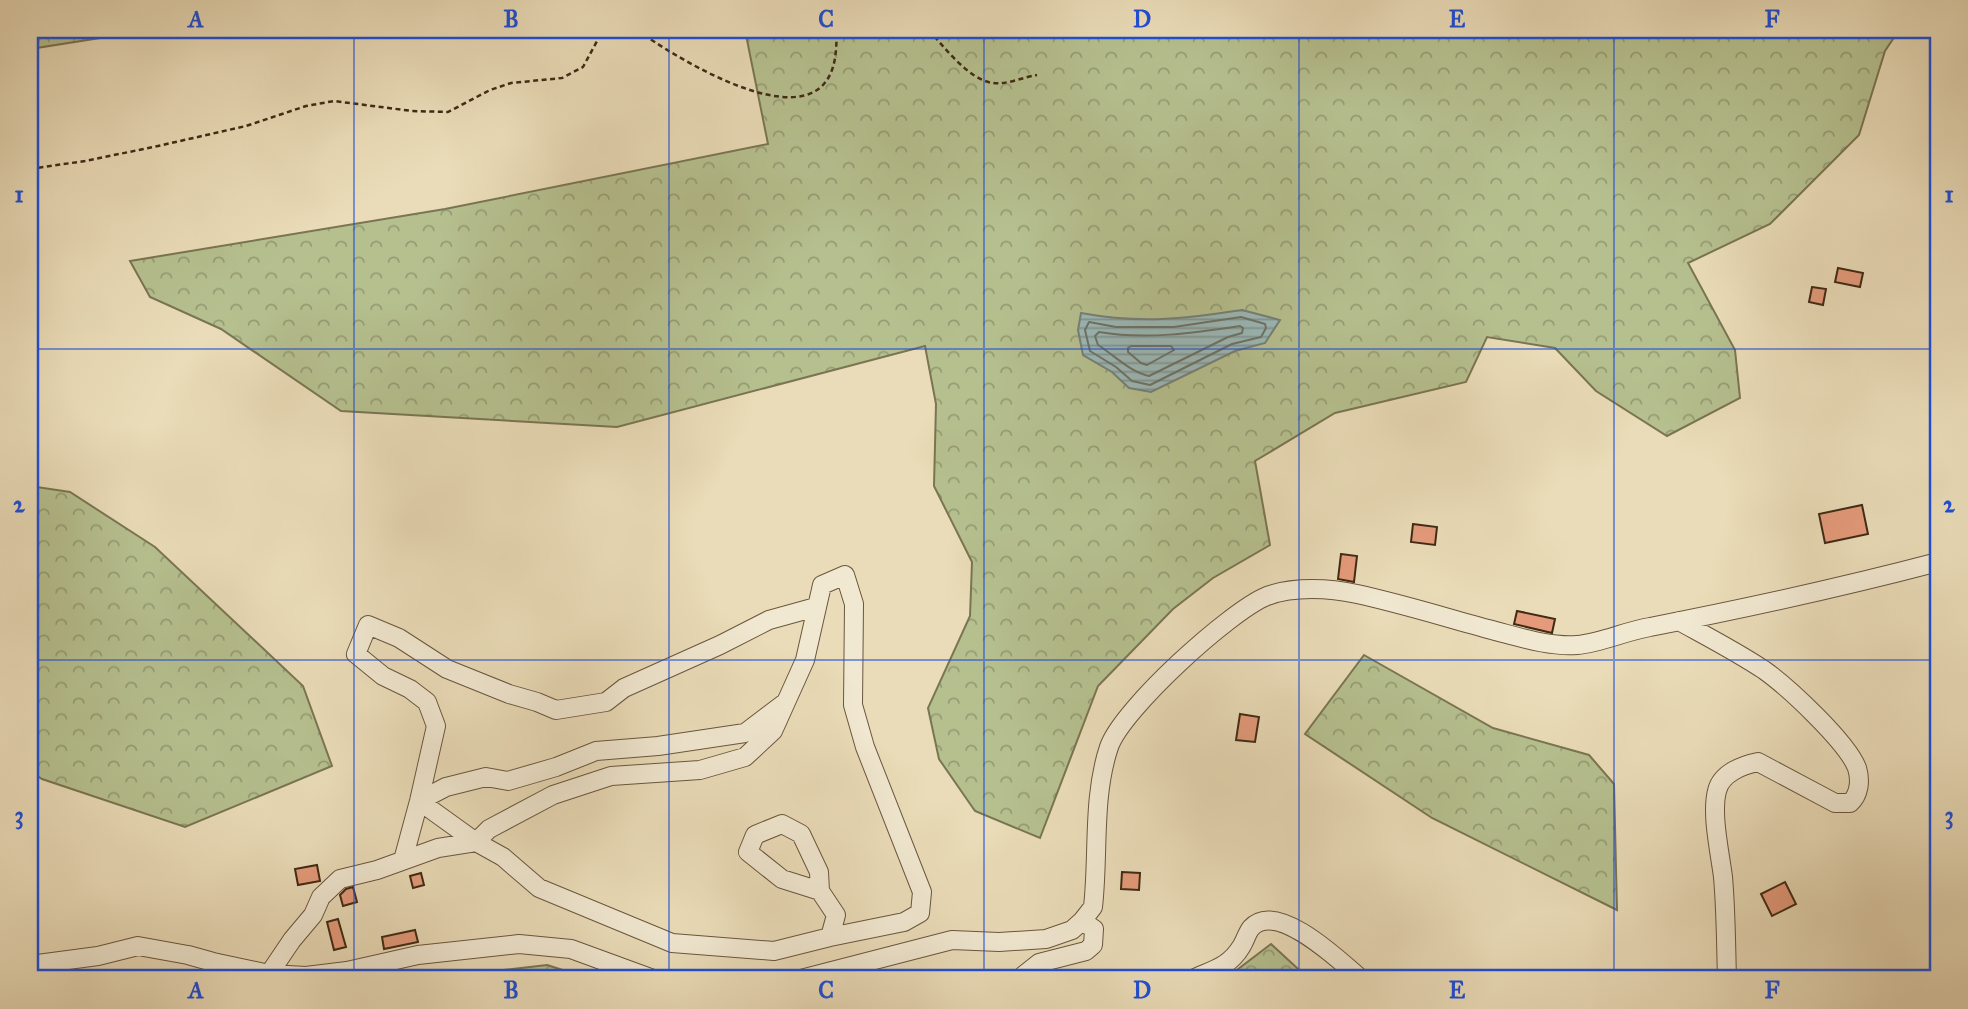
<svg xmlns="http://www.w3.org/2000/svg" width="1968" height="1009" font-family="'IM FELL Great Primer',serif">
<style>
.forest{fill:url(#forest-crowns);stroke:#7a7552;stroke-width:2}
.water{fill:url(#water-rules);stroke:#768077;stroke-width:2}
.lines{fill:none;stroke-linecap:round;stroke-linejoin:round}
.shore{stroke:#6d7267;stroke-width:2}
.building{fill:#e59b7b;stroke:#3f2a15;stroke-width:2}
.minor-casing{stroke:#6a563e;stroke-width:20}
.path{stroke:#3f2a15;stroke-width:2.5;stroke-dasharray:5 3.5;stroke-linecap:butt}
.minor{stroke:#f1e8d1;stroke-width:18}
.grid{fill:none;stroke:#1d4ed8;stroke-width:2;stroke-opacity:0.55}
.neatline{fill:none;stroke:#1d4ed8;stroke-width:2.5}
.grid-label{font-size:23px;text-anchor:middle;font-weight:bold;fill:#1d4ed8}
</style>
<defs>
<pattern id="forest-crowns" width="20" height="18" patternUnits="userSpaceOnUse" patternTransform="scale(1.75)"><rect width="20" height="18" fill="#b6c08f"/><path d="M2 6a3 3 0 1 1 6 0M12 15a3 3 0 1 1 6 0" fill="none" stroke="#959c74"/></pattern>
<pattern id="water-rules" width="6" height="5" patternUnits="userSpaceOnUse" patternTransform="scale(1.75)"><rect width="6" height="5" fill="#9bb9b9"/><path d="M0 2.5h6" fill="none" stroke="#809795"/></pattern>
</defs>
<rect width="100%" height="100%" fill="#eadcb8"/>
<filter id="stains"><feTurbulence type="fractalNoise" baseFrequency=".00286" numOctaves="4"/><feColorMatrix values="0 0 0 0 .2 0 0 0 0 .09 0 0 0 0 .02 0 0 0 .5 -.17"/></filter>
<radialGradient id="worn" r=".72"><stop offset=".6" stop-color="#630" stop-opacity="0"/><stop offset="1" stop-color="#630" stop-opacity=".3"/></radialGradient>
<path class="forest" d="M30 30H151L30 49Z
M745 30H1899L1885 51 1859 135 1770 224 1688 263 1735 350 1740 398 1667 436 1596 391 1555 348 1487 337 1466 382 1335 413 1255 461 1270 545 1213 578 1173 609 1098 686 1040 838 975 811 939 759 928 708 970 616 972 562 934 486 936 404 925 346 617 427 341 411 221 329 150 297 130 261 445 209 768 144Z
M30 486 70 492 155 547 303 686 332 766 185 827 42 779 30 771Z
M1364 655 1493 728 1589 755 1614 784 1617 910 1432 818 1305 734Z
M1271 944 1309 979H1225Z
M547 965 591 979H424Z"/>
<path class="water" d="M1242 310 1280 320 1265 343 1235 351 1151 392 1129 388 1112 372 1083 355 1078 330 1081 313C1141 324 1183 319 1242 310Z"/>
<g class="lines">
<path class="shore" d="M1241 317 1265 324 1266 328 1261 337 1232 344 1150 385 1132 381 1116 367 1090 351 1085 330 1089 322 1116 327H1174Z
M1240 326 1243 328 1242 333 1228 337 1149 376C1130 372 1114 355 1098 345L1095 336 1099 332C1146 340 1193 333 1240 326Z
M1131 346H1171L1174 350 1147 365 1141 363 1128 352V348Z"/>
</g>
<path class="building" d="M1838 268 1863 273 1860 287 1835 282Z
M1812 287 1826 289 1823 305 1809 302Z
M1862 505 1868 534 1825 543 1819 514Z
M1413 524 1437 527 1435 545 1411 542Z
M1341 554 1357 556 1354 582 1338 579Z
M1517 611 1555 619 1552 633 1514 624Z
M1240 714 1259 717 1255 742 1236 740Z
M317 865 320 881 298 885 295 869Z
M1122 872 1140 873 1139 890 1121 889Z
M421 873 424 885 413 888 410 876Z
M1785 882 1796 904 1772 916 1761 894Z
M353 887 357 902 343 906 340 895 346 889Z
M338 919 346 947 334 950 327 922Z
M415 930 418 942 384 949 382 937Z"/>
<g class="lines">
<defs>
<path id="minor" d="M1679 621C1708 637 1737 652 1764 670 1788 687 1847 742 1857 768 1861 781 1859 795 1850 803H1835L1758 762C1743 765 1721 773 1717 791 1711 814 1720 853 1723 877 1726 911 1726 945 1727 979
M786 702 745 733 658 746 596 751 556 767 508 781 486 777 446 787 419 801 476 842 489 829 553 795 611 776 700 770 745 757 773 731 805 660 822 585 845 575 854 604 853 705 865 747 922 892 920 913 904 922 830 937
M403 860 419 801 436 726 427 702 410 689 383 676 356 654 368 625 399 638 447 669 509 694 537 702 556 710 606 702 624 688 720 645 769 620 816 607
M30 965 98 956 138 946 188 955 213 962 269 974V979
M653 979 571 949 519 944 418 955 347 971 306 976 269 974 292 940 313 915 321 897 340 879 377 870 438 848 476 842 503 857 539 888 672 943 774 951 830 937 836 915 820 891 819 872 801 834 782 824 755 835 748 852 782 879 820 891
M801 979 952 940 999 942 1046 939 1072 930 1082 921 1093 907C1099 854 1092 798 1109 747 1122 709 1230 611 1267 596 1294 586 1330 588 1357 594 1403 604 1447 618 1492 630 1519 637 1549 647 1577 645 1602 643 1625 631 1650 627 1747 608 1843 587 1938 562
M1019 979 1039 963 1086 951 1093 945 1094 929 1082 921
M1193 979C1212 970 1229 967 1241 947 1245 941 1247 933 1251 928 1277 899 1342 963 1361 979"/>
</defs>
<use href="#minor" class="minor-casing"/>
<path class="path" d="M637 30C672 55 782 124 822 86 837 71 836 49 837 30
M929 30C944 47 969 80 993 83 1006 85 1024 77 1037 75
M30 169 85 161 158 146 246 126 306 106 334 101 412 111 448 112 490 90 511 83 562 78 583 67 603 30"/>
<use href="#minor" class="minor"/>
</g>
<path class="grid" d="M354 30V979M669 30V979M984 30V979M1299 30V979M1614 30V979M30 349H1938M30 660H1938"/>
<rect width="1968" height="1009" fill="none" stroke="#eadcb8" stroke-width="77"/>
<rect x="38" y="38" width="1892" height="932" class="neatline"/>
<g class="grid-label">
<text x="196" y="27">A</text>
<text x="511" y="27">B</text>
<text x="826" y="27">C</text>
<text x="1142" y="27">D</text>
<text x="1457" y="27">E</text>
<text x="1772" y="27">F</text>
<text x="19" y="202">1</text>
<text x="1949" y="202">1</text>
<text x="19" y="512">2</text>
<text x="1949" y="512">2</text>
<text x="19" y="823">3</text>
<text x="1949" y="823">3</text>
<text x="196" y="998">A</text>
<text x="511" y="998">B</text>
<text x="826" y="998">C</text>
<text x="1142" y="998">D</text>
<text x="1457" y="998">E</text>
<text x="1772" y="998">F</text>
</g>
<rect width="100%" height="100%" filter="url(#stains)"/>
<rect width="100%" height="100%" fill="url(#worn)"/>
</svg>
